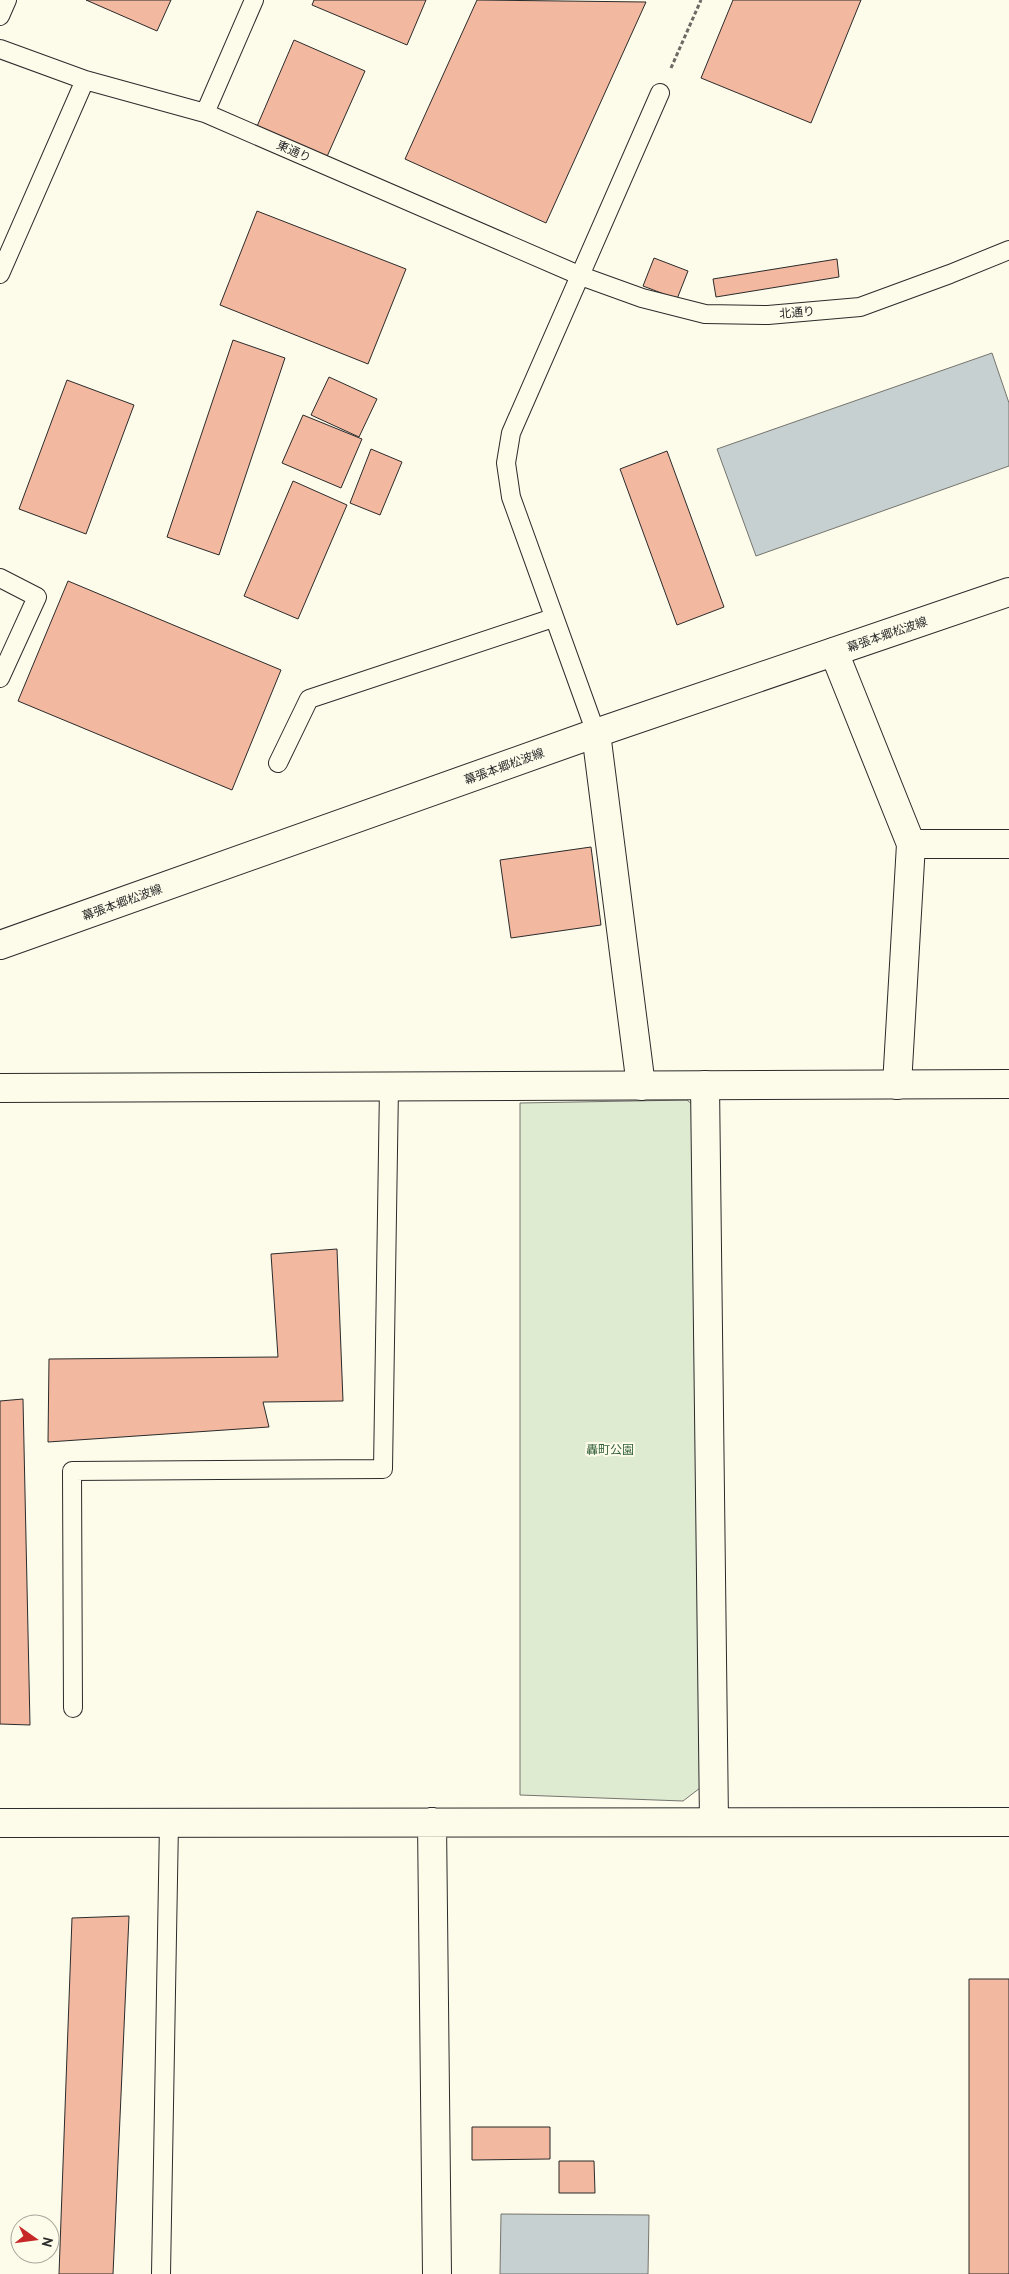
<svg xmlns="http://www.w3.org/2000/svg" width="1009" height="2274" font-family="'PT Sans','Noto Sans JP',sans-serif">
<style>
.green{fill:#deebd1;stroke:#74746e}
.water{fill:#c7d0d0;stroke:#74746e}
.building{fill:#f2b8a0;stroke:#2b2b2b}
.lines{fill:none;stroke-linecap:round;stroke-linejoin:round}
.lane-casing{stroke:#2b2b2b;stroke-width:20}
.street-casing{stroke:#2b2b2b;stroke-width:30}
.secondary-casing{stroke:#2b2b2b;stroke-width:30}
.path{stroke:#6a6964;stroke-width:3;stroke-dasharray:4 2.5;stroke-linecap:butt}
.lane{stroke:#fdfbea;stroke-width:18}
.street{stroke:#fdfbea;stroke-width:28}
.secondary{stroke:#fdfbea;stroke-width:28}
.labels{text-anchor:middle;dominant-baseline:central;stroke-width:4;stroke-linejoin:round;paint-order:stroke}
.street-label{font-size:12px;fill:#2b2b2b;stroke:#fdfbea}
.park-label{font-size:12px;fill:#34623c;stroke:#fdfbea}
</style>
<rect width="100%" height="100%" fill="#fdfbea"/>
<path class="green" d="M687 1100 699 1110 700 1788 683 1801 520 1795V1103Z"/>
<path class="water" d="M992 353 1009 403V466L756 556 717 449Z
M501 2214 649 2215 648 2274H500Z"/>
<path class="building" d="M86 0H171L157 31Z
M314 0H426L407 45 312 5Z
M477 0 646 2 546 223 405 159Z
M733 0H861L811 123 701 78Z
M294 40 365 71 325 161 255 131Z
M257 211 406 269 368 364 220 305Z
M654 258 688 271 677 299 643 286Z
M837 259 839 277 716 297 713 279Z
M233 340 285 358 219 555 167 537Z
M329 377 377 399 359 437 311 415Z
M67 380 134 405 86 534 19 509Z
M303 415 362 439 341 488 282 463Z
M371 449 402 462 380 515 350 503Z
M667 451 724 607 677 625 620 469Z
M293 481 347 505 298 619 244 596Z
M68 581 281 670 232 790 18 701Z
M591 847 601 925 511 938 500 860Z
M337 1249 343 1401 263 1402 269 1427 48 1442 49 1359 278 1357 271 1254Z
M23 1399 30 1725 0 1724V1401Z
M129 1916 113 2274H59L72 1918Z
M969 1979H1009V2274H969Z
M472 2127H550V2159L472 2160Z
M559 2161H594L595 2193H559Z"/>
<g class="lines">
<defs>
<path id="lane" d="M0 16 7 0
M0 49 85 80 205 113 581 276 642 298 705 314 768 315 860 307 950 274 1009 250
M205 113 254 0
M0 274 85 80
M0 578 37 597 0 678
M596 733 511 497 506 463 511 433 660 93
M278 763 309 699 553 618
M73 1708 72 1471 383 1469 389 1087
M161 2274 169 1823"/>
<path id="street" d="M834 652 911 844 897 1085
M596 733 641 1086
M911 844H1009
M705 1085 714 1822
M432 1822 437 2274
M0 1823 1009 1822"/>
<path id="secondary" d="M0 945 596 733 1009 592
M0 1088 1009 1084"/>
</defs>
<use href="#lane" class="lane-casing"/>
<use href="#street" class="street-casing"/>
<use href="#secondary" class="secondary-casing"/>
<path class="path" d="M671 68 701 0"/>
<use href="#lane" class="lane"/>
<use href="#street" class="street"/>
<use href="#secondary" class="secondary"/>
</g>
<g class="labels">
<g class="street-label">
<text transform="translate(294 151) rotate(24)">東通り</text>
<text transform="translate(797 312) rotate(-5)">北通り</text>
<text transform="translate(887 634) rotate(-19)">幕張本郷松波線</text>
<text transform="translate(504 766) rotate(-20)">幕張本郷松波線</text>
<text transform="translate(122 902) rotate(-20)">幕張本郷松波線</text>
</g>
<g class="park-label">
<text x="610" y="1449">轟町公園</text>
</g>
</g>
<g transform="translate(35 2239) rotate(104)"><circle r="24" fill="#fdfbea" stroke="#a9a89e"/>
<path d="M0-4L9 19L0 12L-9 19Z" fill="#c62828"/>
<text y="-8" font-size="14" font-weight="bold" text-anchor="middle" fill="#2b2b2b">N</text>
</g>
</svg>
